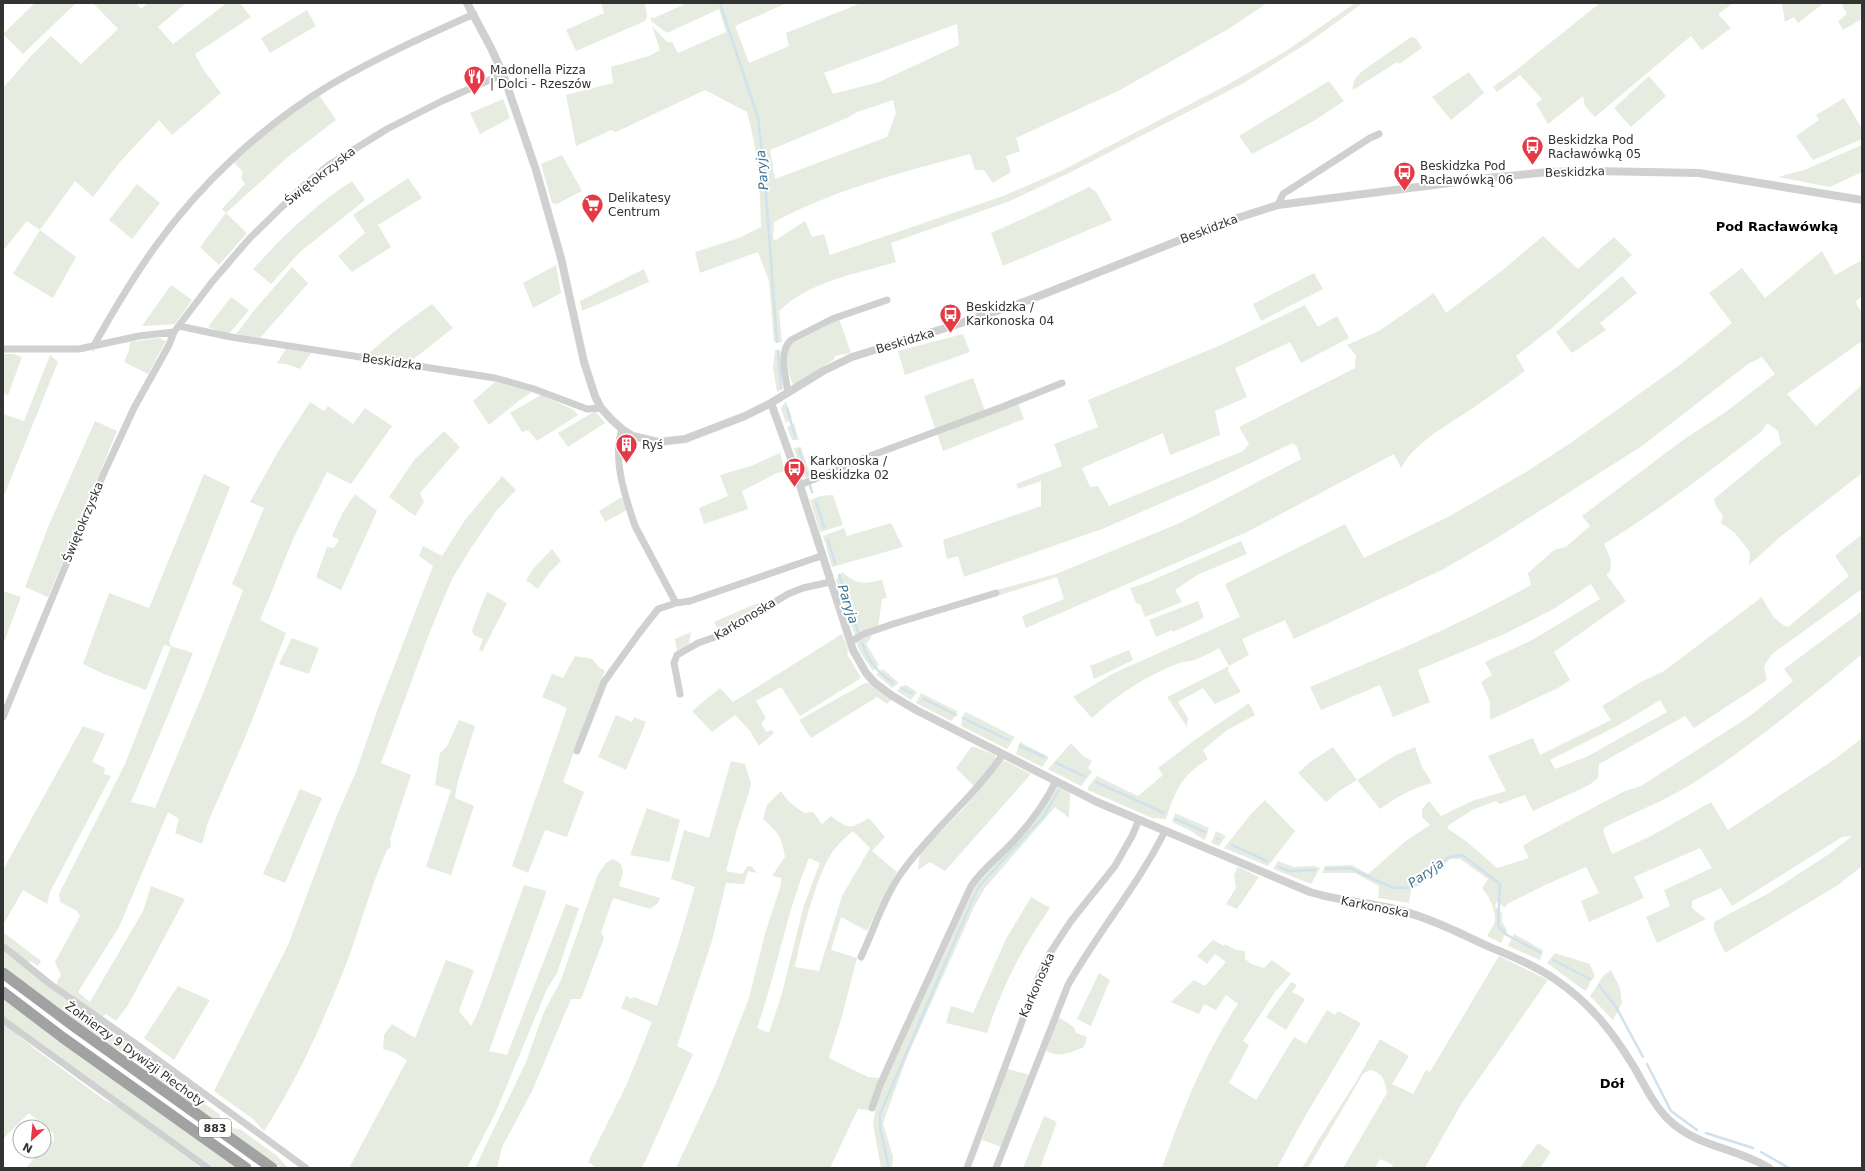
<svg xmlns="http://www.w3.org/2000/svg" width="1865" height="1171" font-family="'DejaVu Sans',sans-serif">
<style>
.green{fill:#e6ecdf;fill-rule:evenodd}
.lines{fill:none;stroke-linecap:round;stroke-linejoin:round}
.stream{stroke:#cfe2ee;stroke-width:2.5}
.minor{stroke:#d0d0d0;stroke-width:7}
.tertiary{stroke:#d0d0d0;stroke-width:8}
.trunk{stroke:#a2a2a2;stroke-width:11}
.labels{text-anchor:middle;dominant-baseline:central;stroke-width:4;stroke-linejoin:round;paint-order:stroke}
.shield{fill:#fff;stroke:#707070;stroke-width:1}
.shield-label{font-size:11px;font-weight:bold;fill:#333}
.poi-label{font-size:12px;fill:#333;stroke:#fff;text-anchor:start}
.street-label{font-size:12px;fill:#333;stroke:#fff}
.water-label{font-size:13px;font-style:italic;fill:#3f7597;stroke:#fff}
.neighbourhood-label{font-size:13px;font-weight:bold;fill:#000;stroke:#fff}
</style>
<rect width="100%" height="100%" fill="#fff"/>
<path class="green" d="M35 3H76L23 54 3 34Z
M93 3H136L141 9 148 3H186L158 27 173 44 227 3H240L251 17 195 54 203 69 221 93 172 135 159 120 120 162 93 197 75 181 40 230 76 257 53 298 13 274 40 230 27 221 3 251V88L30 57 51 36 81 64 118 29Z
M601 3H645L647 16 645 21 576 51 566 30 604 13Z
M687 3H787L735 26 749 63 789 46 786 33 861 3H1267L1230 28 1120 90 1016 138 1020 151 1006 156 1011 172 993 183 984 170H975L970 154C903 172 836 189 774 222L773 239 776 240 805 221 812 237 824 234 830 255 1003 196 1061 171 1227 85 1286 51 1355 3H1363L1309 42 1242 84 1073 171 1010 201 891 243 896 262C856 274 810 281 779 311L782 342H774L769 281 758 252 700 273 695 252 739 238 761 227C760 188 758 150 747 112L705 90 616 132 611 130 576 146 566 95 613 83 611 67 649 56 660 50 652 26 667 42H672L678 53 726 32 719 9 667 33 651 21V17L654 18ZM957 24 959 45 879 82 833 94 824 73ZM893 100 896 113 887 137 775 179 770 150 847 118 857 112Z
M1600 3H1733L1718 14 1731 28 1702 50 1691 36 1595 117 1585 106 1583 96 1548 124 1536 104 1542 99 1520 75 1497 92 1493 87 1515 71Z
M1784 3H1824L1798 23 1794 17 1785 22 1782 4Z
M1841 3H1862V19L1843 30 1838 21 1847 14Z
M307 10 316 26 270 53 261 38Z
M1411 37 1416 38 1422 48 1399 64 1397 62 1353 90C1352 82 1356 78 1361 72Z
M1469 72 1484 93 1451 120 1432 97Z
M1649 76 1666 96 1631 127 1614 108Z
M1329 81 1344 101 1312 122 1252 154 1239 136Z
M319 95 336 120 289 156 226 213 247 233 219 265 200 247 226 213 222 209 245 184 241 178 243 172 234 162 270 130Z
M1844 98 1862 129V139L1813 160 1796 136 1819 120 1816 115Z
M503 99 510 118 480 134 470 113Z
M1862 145V172L1830 187 1778 177 1804 170Z
M562 155 582 191 557 204 552 203 541 164Z
M408 178 422 198 378 225 391 247 352 272 338 256 365 233 353 215Z
M352 181 365 200 300 252 271 284 253 269C283 236 315 205 352 181Z
M137 184 160 203 132 239 109 220Z
M1089 187 1096 192 1112 220 1003 266 991 233 1031 215Z
M1543 236 1578 269 1614 237 1632 255 1553 327 1516 356 1525 371C1508 383 1491 396 1473 408 1447 426 1417 440 1401 468L1394 454 1247 532 1026 628 1022 616 1064 599 1057 577 1000 595 997 590 1056 574 1180 523 1301 459 1297 447 1293 443 1208 483 1102 529 964 577 958 556 947 559 943 540 1041 506V481L1018 489 1016 484 1062 466 1054 444 1098 427 1088 400 1221 345 1305 305 1318 327 1337 316 1349 338 1301 363 1290 342 1235 368 1247 397 1215 411 1220 435 1170 455 1163 433 1082 468 1090 487 1098 486 1109 506 1243 451 1249 444 1239 427 1355 368 1356 355 1347 345 1379 331 1434 293 1446 313 1504 269Z
M1822 251 1835 275 1862 260V296L1856 301 1857 305 1862 312V341L1787 394 1816 426 1862 385V473L1780 537 1749 565 1750 552 1734 532 1721 523 1723 516 1716 506 1714 499 1781 444 1778 431 1767 423 1762 431C1711 470 1659 510 1604 544L1611 560 1610 572 1606 574 1626 601 1554 652 1570 680 1558 688 1490 720V702L1481 682 1492 675 1485 662 1534 639 1600 599 1591 584 1555 608 1507 633 1418 670 1430 702 1393 717 1380 685 1321 710 1310 687C1385 656 1461 625 1531 585L1528 573 1554 550 1566 547 1590 526 1582 516 1683 440 1727 411 1775 374 1762 357 1748 364 1642 446 1497 538 1442 570 1294 639 1285 620 1242 639 1249 655 1229 666 1228 671 1241 692 1215 704 1203 688 1178 702 1188 718 1187 727 1167 697 1229 666 1219 648C1211 652 1203 657 1194 660 1190 662 1184 661 1179 663 1146 676 1118 694 1092 718L1073 697 1114 673 1240 617 1225 584 1345 524 1364 558 1448 517 1526 472 1572 442 1681 364 1732 323 1709 293 1742 268 1765 298Z
M556 265 561 293 533 308 523 283Z
M292 267 308 283 303 289 260 338 236 334 256 308Z
M644 269 649 282 582 311 580 301Z
M1314 273 1323 289 1261 321 1253 304Z
M1622 276 1637 293 1600 323 1606 330 1572 353 1556 332Z
M171 285 192 300 175 324 142 326Z
M231 297 249 310 229 334 208 327Z
M432 304 453 328 411 361 368 354 396 330Z
M839 319 851 353 834 356 835 359 794 385C787 376 786 355 790 345Z
M963 334 970 352 905 375 898 351Z
M159 338 166 341 148 374 124 362 129 350 130 342Z
M286 349 311 353 300 369 286 364 277 363Z
M775 350H780L783 389 777 392 773 368Z
M3 354H13L22 357 8 395 3 393Z
M50 355 58 362 3 498V414L24 421Z
M973 378 985 411 935 428 924 396Z
M495 382 532 392 520 400 489 425 473 401Z
M541 395 574 410 578 415 537 441 528 430 522 432 510 413Z
M786 401 792 418 786 423 781 408Z
M310 402 324 411 328 406 353 424 365 408 392 426 351 484 327 472 294 537 260 620 286 633 245 738 208 822 202 844 175 833 179 819 168 812 119 927 78 992 90 1002 143 911 151 886 185 899 128 1005 116 1021 106 1014 102 1017 58 986 57 981 61 975 55 962 80 916 77 911 60 902 59 894 125 764 171 647 164 645 146 690 104 674 83 664 109 593 149 608 204 474 230 487 169 641 171 646 193 653 168 715 131 802 155 808 204 691 243 590 232 584 264 508 250 502 279 450Z
M1018 403 1024 419 943 451 937 434Z
M596 412 605 423 568 447 558 433 592 413Z
M95 421 117 431 48 597 25 587 49 525Z
M794 423 799 440H792L787 427Z
M444 431 460 447 420 493 424 502 415 516 389 497 415 459Z
M801 447 811 477 804 478 795 452 794 448Z
M780 453 785 471 777 473 742 491 748 509 704 524 699 508 728 496 720 475 751 466Z
M502 476 516 490 497 510 471 548 452 579 431 629 381 763 411 775 390 839 391 847 387 850C371 886 361 924 347 962 324 1020 298 1079 264 1131L253 1119 214 1091 288 945 337 815 356 772 377 711 433 566 419 556 423 546 442 556 465 520Z
M355 494 377 511 341 590 316 577 327 547 334 548 339 540 332 536 343 512Z
M833 495 843 525 820 532 810 500 820 496Z
M620 498H623L627 510 605 522 599 511Z
M891 523 903 547 832 567 823 536 844 528 847 536Z
M1862 534V589L1772 654 1764 666 1767 680 1694 728 1685 716 1599 764 1598 778 1589 785 1533 811 1525 795 1500 804 1496 801 1472 810 1449 825 1447 828 1467 842 1497 868 1529 858 1523 846 1532 840 1625 791 1641 786 1750 716 1793 681 1784 669 1862 611V654C1807 700 1751 746 1690 785 1664 801 1633 813 1605 827L1603 831 1612 854 1651 836 1711 802 1728 830 1835 759 1862 738V866L1838 885 1725 953 1714 930V922L1769 893 1829 854 1852 836 1842 837 1732 906 1721 888 1692 901V908L1706 919 1657 943 1646 917 1670 906 1664 890 1712 868 1700 848 1634 877 1644 898 1589 922 1581 901 1599 893 1586 867 1545 885 1507 904 1505 908 1497 901 1495 907 1502 913V922L1507 930 1501 943 1487 936C1489 932 1492 928 1494 924 1498 913 1489 896 1482 888L1488 879 1460 859H1450L1423 883 1411 890 1409 903 1378 898 1379 886 1355 873H1322L1325 866 1352 865 1368 874 1407 840 1430 825 1422 817V809L1429 801 1441 816 1472 801 1506 791 1488 756 1533 738 1540 755 1611 720 1602 706 1639 683 1664 671 1762 597C1769 610 1774 622 1788 627L1849 576 1835 556ZM1660 700 1667 712 1586 757 1555 769 1550 760 1619 725Z
M1241 541 1247 554 1197 575 1175 590 1182 602 1145 617 1140 604 1136 603 1130 588 1146 583Z
M552 549 561 561 548 574 538 589 526 580 533 569Z
M842 572C857 585 863 584 882 580L887 598 882 599 878 627 855 636 846 611 851 606H845L836 580Z
M3 591 21 597 3 645Z
M487 592 507 603 482 652 479 649 483 639 474 635 472 630Z
M1198 601 1204 618 1173 632 1172 630 1156 637 1149 620Z
M765 602 762 607 719 632 714 622 753 605Z
M691 632 689 644 677 651 675 639Z
M842 634 848 649 847 654 861 678 800 716 781 687 756 701 766 718 761 723 766 732 772 730 774 733 759 746 750 731 735 715 712 732 692 711 720 688 733 702Z
M870 634 871 638 866 644 879 665 873 671 860 652 856 642Z
M292 638 319 648 309 674 279 664Z
M1129 650 1133 660 1094 679 1090 666Z
M575 656 592 659 599 667 605 671 593 700 563 782 584 792 567 837 545 830 528 873 512 866 567 708 542 697 552 674 563 678Z
M883 669 899 683 892 688 876 674Z
M867 682 891 700 887 704 877 697 811 738 799 720Z
M906 685 917 692 911 700 897 691 902 686Z
M921 693 957 711 955 717 951 721 916 703Z
M1249 703 1255 715 1227 730 1203 750 1208 759C1181 776 1176 789 1166 819L1152 818 1088 790V787L1097 776 1138 796 1163 775 1158 768 1195 740Z
M966 712 1015 737 1007 749 961 726 963 715Z
M616 715 632 722 634 717 646 722 626 770 598 757Z
M459 720 475 726 457 784 455 798 474 806 451 875 426 867 451 790 435 785 440 753 447 746Z
M83 726 105 734 92 762 105 768 104 774 111 776 50 892 47 904 23 890 3 925V870Z
M1020 742 1049 757 1042 767 1016 754Z
M1071 743 1083 756 1092 761 1088 768 1092 772 1081 786 1048 769Z
M972 746 995 755 996 759 974 786 956 768Z
M1333 747 1357 780 1396 755 1415 747 1422 767 1432 783C1412 788 1397 797 1380 809L1357 780 1339 791 1326 802 1298 773 1310 762Z
M1003 760 1031 774 945 871 930 862 918 870 920 853 965 807Z
M731 761 745 764 751 784 750 789 737 829 726 871 742 874 748 866 752 867 757 873 748 871 744 884 726 883 712 941 677 1046 693 1054 646 1160 641 1168H597L588 1162 627 1084 652 1022 621 1008 626 996 631 999 634 997 657 1006 678 945 695 887 671 879 684 830 709 838Z
M1057 786 1070 793 1069 818 1055 807 985 888 974 907 907 1057 883 1123 893 1157 892 1168H881L873 1124 876 1106 890 1067 916 1011 976 883 1043 808Z
M300 789 322 798 285 883 263 874Z
M781 791 789 802 804 813 813 812 822 824 831 816C849 829 849 830 869 818L885 837 872 851 897 872 882 899 867 931 841 917 831 950 857 958 842 1016 829 1058 868 1077 879 1078 868 1110 858 1109 830 1168H676L716 1083 749 998 765 934 781 884V878L772 876 785 857C782 837 778 832 763 819L767 805ZM853 831 870 848 842 896 819 971 795 967C800 939 817 873 833 851 839 843 846 837 853 831ZM809 858 820 863 804 905 782 993 769 1033 757 1028C777 972 786 913 809 858Z
M1265 800 1295 831 1268 866 1224 848 1251 814Z
M647 808 680 820 669 862 630 855Z
M1175 813 1209 828 1206 838 1204 840 1191 831 1172 822Z
M1216 831 1226 836 1219 846 1211 843Z
M613 859 621 864 623 873 619 886 660 898 658 903 650 909 613 898 601 933 604 938 581 999H571L532 1091 502 1147 497 1168H475L526 1062 544 1012 561 980 598 874 606 863Z
M1278 861 1294 867 1313 866 1320 868 1311 884 1273 869Z
M1238 867 1259 877 1237 909 1226 904 1236 888 1234 875Z
M524 885 546 891 545 896 489 1051 507 1055 566 904 579 908 557 973 547 989 495 1114 467 1168H349L407 1060 396 1053 383 1049 384 1035 392 1024 415 1038 446 960 474 970 459 1011 471 1026 477 1014 490 980Z
M1031 897 1050 908C1023 946 1001 989 987 1033L946 1023 951 1006 973 1013 1006 939Z
M3 932 41 961 38 966 31 961 28 963 3 941Z
M1514 934 1543 950 1540 960 1508 946Z
M1213 940 1224 946 1225 944 1236 950 1245 951V959L1251 964 1264 968 1272 960 1291 974 1275 992 1243 1041 1249 1045 1229 1083 1256 1100 1294 1037 1306 1044 1327 1010 1335 1015 1338 1011 1361 1023 1304 1118 1277 1168H1162C1182 1112 1204 1054 1238 1004L1226 995 1216 1010 1204 1004 1199 1014 1171 1002 1194 980 1205 986 1226 962 1215 954 1207 964 1197 956Z
M3 948 53 990 174 1076 153 1068 105 1043 15 976 3 966Z
M1555 953 1590 964 1595 977 1590 982 1588 988 1585 991 1547 963Z
M1499 956 1548 980 1462 1103 1425 1168H1392L1393 1165 1380 1159 1375 1168H1343L1387 1093C1385 1080 1383 1073 1370 1070L1363 1074 1308 1168H1302L1319 1139 1354 1085 1380 1039 1409 1056 1392 1084 1413 1094 1426 1070 1430 1072Z
M1611 970 1620 988 1622 1003 1613 1020 1590 996 1604 975Z
M1099 973 1110 980 1091 1026 1077 1019Z
M1291 982 1297 985 1292 992 1305 999 1286 1030 1266 1017Z
M178 986 210 1000 174 1060 144 1038Z
M3 999 237 1168H214L3 1016Z
M1058 1017 1074 1027 1076 1033 1087 1037 1084 1047C1069 1053 1060 1058 1046 1051Z
M3 1023 35 1049 103 1099 120 1108 201 1168H26L41 1151H44V1148L49 1143 54 1141 53 1133 29 1113 3 1139Z
M144 1069 185 1090 219 1114C221 1122 230 1129 240 1129L277 1156 288 1168H281L152 1077Z
M1007 1069 1030 1075 1001 1147 982 1140Z
M1044 1116 1057 1122 1040 1168H1023Z
M1538 1143 1551 1152 1540 1168H1520Z"/>
<g class="lines">
<path class="stream" d="M720 3 758 118 765 181 777 342
M778 351 781 388
M787 408 795 437
M799 450 807 475
M810 485 812 492
M816 502 824 527
M828 540 835 563
M839 575 858 632
M862 643C869 663 877 671 893 683
M901 688 911 693
M924 699 956 715
M963 718 1008 740
M1020 746 1044 757
M1056 763 1084 776
M1096 782 1164 813
M1176 819 1205 832
M1217 838 1219 839
M1232 845 1267 861
M1279 867 1288 871 1315 870
M1326 869 1350 868 1393 888H1402L1411 887 1449 857 1462 855 1500 884 1498 926 1507 935 1541 953
M1553 960 1590 979
M1599 985 1616 1007 1643 1057
M1647 1064 1671 1111 1697 1130
M1706 1133 1753 1148
M1761 1152 1789 1168
M889 1168 880 1127V1114L972 901 980 885 1043 817 1059 790"/>
<path class="minor" d="M1278 205 1283 194 1370 138 1379 134
M179 326 231 337 495 378 534 389 587 409 601 408
M93 347C112 313 132 279 155 247 201 183 262 126 330 85 376 58 425 36 474 14
M3 349H79L139 336 174 332 212 282 248 240 301 188 329 165 387 129 442 101 503 74
M788 393C786 377 778 352 791 340L832 319 887 300
M622 429C612 459 625 496 635 526L676 603
M800 485 870 456 1002 407 1062 383
M850 642 864 634 893 624 996 593
M680 694 674 663 677 655 698 643 718 636 788 594 803 588 830 582
M3 717 103 475 134 408 169 345 174 332
M577 751 604 682 640 632 658 609 676 603 690 601 821 556
M3 946 50 984 139 1046 306 1168
M861 957C874 929 884 897 902 872 932 830 974 797 1003 754
M3 1020 208 1168
M872 1108 880 1085 897 1047 971 886C981 871 994 861 1007 848 1027 828 1043 807 1056 781
M967 1168 1039 976 1050 953 1071 921 1115 866 1132 836 1139 820
M996 1168 1068 985C1098 932 1138 885 1165 831"/>
<path class="tertiary" d="M467 3 491 48 503 74 536 170 561 258 584 362 595 396 601 408 612 420 622 429 633 436 658 442 685 439 745 416 771 403 823 371 852 357 952 326 1029 300 1228 221 1278 205 1488 178 1548 172 1594 171 1699 173 1862 200
M771 403 794 467 853 650 866 673 875 683 891 695 916 710 1097 802 1310 892C1338 901 1367 902 1395 909 1427 917 1456 931 1485 945 1509 955 1534 965 1556 980 1591 1004 1612 1031 1634 1067 1644 1084 1654 1106 1669 1120 1697 1147 1737 1148 1769 1168"/>
<path class="trunk" d="M3 973 71 1024 272 1168
M3 992 62 1037 246 1168"/>
</g>
<defs>
<symbol id="restaurant-pin" viewBox="-11 -11 22 30"><path d="M0 17L-7.5 6A9.5 9.5 0 1 1 7.5 6Z" fill="#e63946" stroke="#fff"/><path d="M-5-6h1v4h1v-4h1v4h1v-4h1v5L-1.5 .5V6h-2V.5L-5-1ZM5-6V6H3V1.5H1.5Q1.5-4 5-6Z" fill="#fff"/></symbol>
<symbol id="bus-pin" viewBox="-11 -11 22 30"><path d="M0 17L-7.5 6A9.5 9.5 0 1 1 7.5 6Z" fill="#e63946" stroke="#fff"/><path d="M-5-6H5V4H4V6H2V4H-2V6H-4V4H-5ZM-3.5-4V0h7V-4ZM-3.5 1.2v1.5H-2V1.2ZM2 1.2v1.5H3.5V1.2Z" fill="#fff"/></symbol>
<symbol id="supermarket-pin" viewBox="-11 -11 22 30"><path d="M0 17L-7.5 6A9.5 9.5 0 1 1 7.5 6Z" fill="#e63946" stroke="#fff"/><path d="M-6-5.5h2.5l.6 2H6L4.5 2H-2.5L-4.4-4H-6ZM-1.5 3.2a1.3 1.3 0 1 0 .1 0ZM3 3.2a1.3 1.3 0 1 0 .1 0Z" fill="#fff"/></symbol>
<symbol id="building-pin" viewBox="-11 -11 22 30"><path d="M0 17L-7.5 6A9.5 9.5 0 1 1 7.5 6Z" fill="#e63946" stroke="#fff"/><path d="M-4-6H4V6H1V3H-1V6H-4ZM-2.5-4.3h1.7v1.8h-1.7ZM.8-4.3h1.7v1.8H.8ZM-2.5-1h1.7V.8h-1.7ZM.8-1h1.7V.8H.8Z" fill="#fff"/></symbol>
</defs>
<g fill-rule="evenodd">
<use href="#restaurant-pin" x="462" y="64" width="25" height="34"/>
<use href="#bus-pin" x="1520" y="134" width="25" height="34"/>
<use href="#bus-pin" x="1392" y="160" width="25" height="34"/>
<use href="#supermarket-pin" x="580" y="192" width="25" height="34"/>
<use href="#bus-pin" x="938" y="302" width="25" height="34"/>
<use href="#building-pin" x="614" y="432" width="25" height="34"/>
<use href="#bus-pin" x="782" y="456" width="25" height="34"/>
</g>
<g class="labels">
<rect class="shield" x="199" y="1119" width="32" height="18" rx="3"/>
<g class="shield-label">
<text x="215" y="1128">883</text>
</g>
<g class="poi-label">
<text x="490" y="70">Madonella Pizza<tspan x="490" dy="14">| Dolci - Rzeszów</tspan></text>
<text x="1548" y="140">Beskidzka Pod<tspan x="1548" dy="14">Racławówką 05</tspan></text>
<text x="1420" y="166">Beskidzka Pod<tspan x="1420" dy="14">Racławówką 06</tspan></text>
<text x="608" y="198">Delikatesy<tspan x="608" dy="14">Centrum</tspan></text>
<text x="966" y="307">Beskidzka /<tspan x="966" dy="14">Karkonoska 04</tspan></text>
<text x="642" y="445">Ryś</text>
<text x="810" y="461">Karkonoska /<tspan x="810" dy="14">Beskidzka 02</tspan></text>
</g>
<g class="street-label">
<text transform="translate(1575 172) rotate(-2)">Beskidzka</text>
<text transform="translate(320 176) rotate(-38)">Świętokrzyska</text>
<text transform="translate(1209 229) rotate(-21)">Beskidzka</text>
<text transform="translate(905 341) rotate(-17)">Beskidzka</text>
<text transform="translate(392 362) rotate(8)">Beskidzka</text>
<text transform="translate(83 522) rotate(-67)">Świętokrzyska</text>
<text transform="translate(745 619) rotate(-31)">Karkonoska</text>
<text transform="translate(1375 907) rotate(11)">Karkonoska</text>
<text transform="translate(1037 985) rotate(-66)">Karkonoska</text>
<text transform="translate(135 1054) rotate(36)">Żołnierzy 9 Dywizji Piechoty</text>
</g>
<g class="water-label">
<text transform="translate(762 170) rotate(-95)">Paryja</text>
<text transform="translate(848 604) rotate(72)">Paryja</text>
<text transform="translate(1426 873) rotate(-35)">Paryja</text>
</g>
<g class="neighbourhood-label">
<text x="1777" y="226">Pod Racławówką</text>
<text x="1612" y="1083">Dół</text>
</g>
</g>
<rect width="1865" height="1171" fill="none" stroke="#333333" stroke-width="8"/>
<g transform="translate(32 1139) rotate(207)"><circle r="19" fill="#ffffff" stroke="#adadad"/>
<path d="M0-3L7 15L0 10L-7 15Z" fill="#e63946"/>
<text y="-6" font-size="11" font-weight="bold" text-anchor="middle" fill="#333333">N</text>
</g>
</svg>
